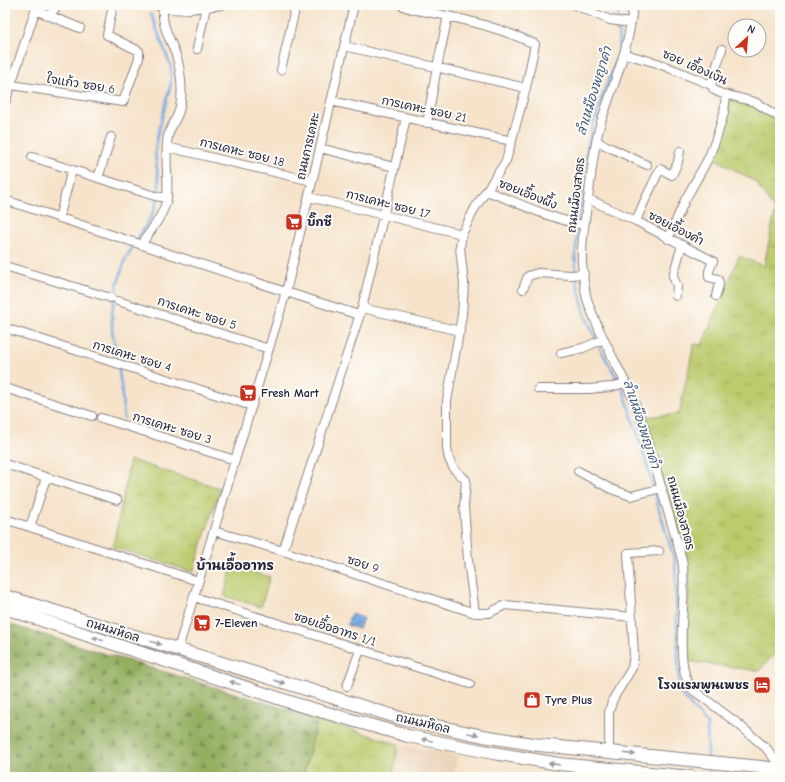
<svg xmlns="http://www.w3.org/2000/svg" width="785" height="782" font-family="'Comic Neue','Playpen Sans Thai',sans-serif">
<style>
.built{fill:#ebd2b8}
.grass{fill:url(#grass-tufts);stroke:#6e7654}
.forest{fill:url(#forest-firs);stroke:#5b684e}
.garden{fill:#bbcb6d;stroke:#6e7654}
.water{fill:url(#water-waves);stroke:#4b668e}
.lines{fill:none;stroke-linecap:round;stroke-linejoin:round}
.stream{stroke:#74aae2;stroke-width:2.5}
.street-casing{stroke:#8c8282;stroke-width:10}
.secondary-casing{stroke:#8c8282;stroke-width:14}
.street{stroke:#fff;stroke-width:8}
.secondary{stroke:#fff;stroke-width:12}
.oneway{fill:#9c9ca7}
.labels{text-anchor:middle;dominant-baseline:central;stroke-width:4;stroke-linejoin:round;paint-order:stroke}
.street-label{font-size:12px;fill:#22223b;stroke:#fdfcf7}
.poi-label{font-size:12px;font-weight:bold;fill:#22223b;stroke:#fdfcf7;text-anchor:start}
.water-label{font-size:13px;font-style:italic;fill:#43587e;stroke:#fdfcf7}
.neighbourhood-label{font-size:13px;font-weight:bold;fill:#22223b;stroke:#fdfcf7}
</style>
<defs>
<pattern id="grass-tufts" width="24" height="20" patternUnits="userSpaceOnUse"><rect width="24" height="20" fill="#bbcb6d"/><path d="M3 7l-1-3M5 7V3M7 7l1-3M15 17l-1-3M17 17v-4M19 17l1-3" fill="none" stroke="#a0ae5f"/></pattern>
<pattern id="forest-firs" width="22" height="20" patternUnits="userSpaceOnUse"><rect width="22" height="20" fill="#94af60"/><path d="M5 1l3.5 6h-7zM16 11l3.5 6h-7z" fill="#788e50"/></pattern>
<pattern id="water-waves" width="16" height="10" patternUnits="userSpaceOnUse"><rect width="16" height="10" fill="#74aae2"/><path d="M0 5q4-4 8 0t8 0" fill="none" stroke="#5f8ab8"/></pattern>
</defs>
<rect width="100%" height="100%" fill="#fdfcf7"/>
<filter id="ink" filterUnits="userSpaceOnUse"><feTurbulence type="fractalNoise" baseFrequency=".025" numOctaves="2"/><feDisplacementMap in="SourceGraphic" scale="8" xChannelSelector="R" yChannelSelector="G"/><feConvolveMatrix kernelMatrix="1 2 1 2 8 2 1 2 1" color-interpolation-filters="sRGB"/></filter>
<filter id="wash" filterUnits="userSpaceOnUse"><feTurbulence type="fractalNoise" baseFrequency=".012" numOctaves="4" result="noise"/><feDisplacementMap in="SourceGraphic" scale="16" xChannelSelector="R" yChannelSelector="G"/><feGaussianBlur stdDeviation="0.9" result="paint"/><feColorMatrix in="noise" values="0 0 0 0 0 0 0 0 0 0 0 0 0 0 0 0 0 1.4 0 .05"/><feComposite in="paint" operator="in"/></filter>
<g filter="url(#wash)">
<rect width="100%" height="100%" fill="#f6e3ca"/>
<path class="built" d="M398 744 459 756 452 777H393Z"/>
<path class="grass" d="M729 98 755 105 780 122V647L759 671 686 661 689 585 688 560 643 417 679 414 694 344 702 345 739 256 764 266 775 211 756 182 712 157 723 132Z
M130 460 220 488 193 572 113 547Z
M318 719 398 744 393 777H303Z"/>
<path class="forest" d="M5 623 318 719 303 777H5Z"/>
<path class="garden" d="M232 566 270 577 261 607 224 596Z"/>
<path class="water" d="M351 614 363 618 359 629 347 625Z"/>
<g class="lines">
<path class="stream" d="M618 5 619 52 593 123 587 150 575 256 577 282 585 315 601 350 623 389 647 464 658 506 675 561 679 692 707 724 708 758
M117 361 112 330V313L117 286 125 260 153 213 158 199 159 185 155 152 157 137 171 83V67L151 14
M118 365 121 385 124 418
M709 765V777"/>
</g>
</g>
<g filter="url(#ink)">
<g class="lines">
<defs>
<path id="street" d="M156 5C176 14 201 7 222 5
M401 5C415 12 432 12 447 16 476 22 507 31 535 44L526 88 506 161 475 208 462 234 460 247 464 284 462 315 447 401V449L449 459 454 469 466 480 464 507 468 560 475 613
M575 5 610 20 630 23
M633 5C630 46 614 83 601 122 593 147 592 173 588 199 585 220 581 242 582 263 583 274 584 288 587 299 598 333 617 364 632 396 646 429 655 464 664 498 670 519 677 540 682 560 689 595 671 665 693 690L737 723 766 748 780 766
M35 10 80 28
M49 16 58 5
M344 46 526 88
M197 49 206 7
M625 54 657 63 682 73 711 85 714 90 720 93 755 102 780 118
M281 70 296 5
M5 83 11 85 123 102 139 58V51L107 35 113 5
M711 85 722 49
M331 101 512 141
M5 103 37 5
M427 123 437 67 448 16
M596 141 647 165
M167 147 312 181
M320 148 394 167
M32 157 155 196 167 198
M98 178 111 137
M487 191C519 203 550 219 584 225
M309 197 462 234
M588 199 636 221 713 261 709 271V277L718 279 719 284 716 296
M5 200 286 292 359 315
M59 218 72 170
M636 221 644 202 660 169 672 175 678 162 680 151
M668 239 685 200 708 159 716 139 724 113 726 95
M141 245C150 231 165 214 167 197 169 177 164 156 168 136 170 128 175 121 178 114 183 99 182 81 179 66 175 44 161 31 163 8
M5 266 111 298
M523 289 528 276 538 273 570 275 584 274
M676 296 677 286 673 276 682 245
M118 301 269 349
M362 308 460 331
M5 328 252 406
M561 353 583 348 604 339
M5 388 92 416
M538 389H589L611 387 625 383
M101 418 235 460
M5 464 117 500
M578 471 611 489 631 496 662 488
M5 519 198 581
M30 527 46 478
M214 531 283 551 475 613H489L505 605 632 617
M283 551 362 308 406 118
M194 597 470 684
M178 649 286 292 354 5
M347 686 360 650
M609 752V712L613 699 632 668 634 655 628 553 659 551"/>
<path id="secondary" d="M5 596 400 718 483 736 539 745 780 769
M5 608 299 705 408 736 493 753 559 764 691 777"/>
</defs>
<use href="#street" class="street-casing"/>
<use href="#secondary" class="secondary-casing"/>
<use href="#street" class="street"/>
<use href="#secondary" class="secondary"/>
</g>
<defs><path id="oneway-solid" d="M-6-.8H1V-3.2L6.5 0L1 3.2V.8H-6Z"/></defs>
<g class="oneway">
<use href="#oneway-solid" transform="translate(98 639) rotate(-162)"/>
<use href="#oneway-solid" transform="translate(156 643) rotate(17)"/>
<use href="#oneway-solid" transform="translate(280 682) rotate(17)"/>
<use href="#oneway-solid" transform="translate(235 683) rotate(-162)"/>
<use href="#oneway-solid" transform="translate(473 734) rotate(12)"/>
<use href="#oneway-solid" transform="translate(427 740) rotate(-168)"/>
<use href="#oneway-solid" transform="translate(630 754) rotate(6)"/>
<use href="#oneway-solid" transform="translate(554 764) rotate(-171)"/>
</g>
</g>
<defs>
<symbol id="supermarket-square" viewBox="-11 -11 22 22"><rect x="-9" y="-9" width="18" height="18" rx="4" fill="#c8321e" stroke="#fdfcf7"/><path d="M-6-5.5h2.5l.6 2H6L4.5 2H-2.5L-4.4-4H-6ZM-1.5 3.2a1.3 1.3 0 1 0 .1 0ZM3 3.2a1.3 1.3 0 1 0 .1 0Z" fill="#fff"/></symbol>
<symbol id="hotel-square" viewBox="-11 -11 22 22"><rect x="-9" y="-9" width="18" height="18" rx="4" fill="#c8321e" stroke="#fdfcf7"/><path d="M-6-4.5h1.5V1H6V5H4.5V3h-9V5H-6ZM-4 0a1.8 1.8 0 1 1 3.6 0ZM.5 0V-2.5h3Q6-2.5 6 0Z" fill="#fff"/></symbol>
<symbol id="shop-square" viewBox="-11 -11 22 22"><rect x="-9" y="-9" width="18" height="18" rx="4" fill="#c8321e" stroke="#fdfcf7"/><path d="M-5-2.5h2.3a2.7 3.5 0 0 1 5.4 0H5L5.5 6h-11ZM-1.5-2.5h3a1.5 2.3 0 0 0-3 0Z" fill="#fff"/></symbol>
</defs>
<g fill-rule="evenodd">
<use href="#supermarket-square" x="284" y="212" width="20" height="20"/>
<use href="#supermarket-square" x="238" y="383" width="20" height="20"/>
<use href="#supermarket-square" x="192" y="613" width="20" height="20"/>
<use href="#hotel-square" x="752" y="675" width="20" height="20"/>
<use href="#shop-square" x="522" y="690" width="20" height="20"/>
</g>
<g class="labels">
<g class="street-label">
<text transform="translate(695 67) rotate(24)">ซอย เอื้องเงิน</text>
<text transform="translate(81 84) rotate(9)">ใจแก้ว ซอย 6</text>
<text transform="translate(424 109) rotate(12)">การเคหะ ซอย 21</text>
<text transform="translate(308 146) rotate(-77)">ถนนการเคหะ</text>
<text transform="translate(242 152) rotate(14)">การเคหะ ซอย 18</text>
<text transform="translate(528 194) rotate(22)">ซอยเอื้องผื้ง</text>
<text transform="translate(576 195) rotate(-83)">ถนนเมืองสาตร</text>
<text transform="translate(388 204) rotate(14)">การเคหะ ซอย 17</text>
<text transform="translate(676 228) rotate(27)">ซอยเอื้องคำ</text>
<text transform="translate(197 313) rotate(18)">การเคหะ ซอย 5</text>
<text transform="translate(132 356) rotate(17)">การเคหะ ซอย 4</text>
<text transform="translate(172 428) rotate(17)">การเคหะ ซอย 3</text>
<text transform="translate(681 513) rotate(75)">ถนนเมืองสาตร</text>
<text transform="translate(363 564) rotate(18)">ซอย 9</text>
<text transform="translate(335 629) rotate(18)">ซอยเอื้ออาทร 1/1</text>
<text transform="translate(113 630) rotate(17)">ถนนมหิดล</text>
<text transform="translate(423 723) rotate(13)">ถนนมหิดล</text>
</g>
<g class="poi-label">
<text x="307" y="222">บิ๊กซี</text>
<text x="261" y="393">Fresh Mart</text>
<text x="215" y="623">7-Eleven</text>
<text x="749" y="685" text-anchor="end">โรงแรมพูนเพชร</text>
<text x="545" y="700">Tyre Plus</text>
</g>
<g class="water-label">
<text transform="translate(594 91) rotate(-73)">ลำเหมืองพญาคำ</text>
<text transform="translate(642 424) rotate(72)">ลำเหมืองพญาคำ</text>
</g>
<g class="neighbourhood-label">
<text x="235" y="565">บ้านเอื้ออาทร</text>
</g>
</g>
<rect width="785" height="782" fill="none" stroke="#fdfcf7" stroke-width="20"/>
<g transform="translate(747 38) rotate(26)"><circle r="19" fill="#fdfcf7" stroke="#a5a5ac"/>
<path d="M0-3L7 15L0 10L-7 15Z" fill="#c8321e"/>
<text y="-6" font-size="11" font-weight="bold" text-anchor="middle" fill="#22223b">N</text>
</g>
</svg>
